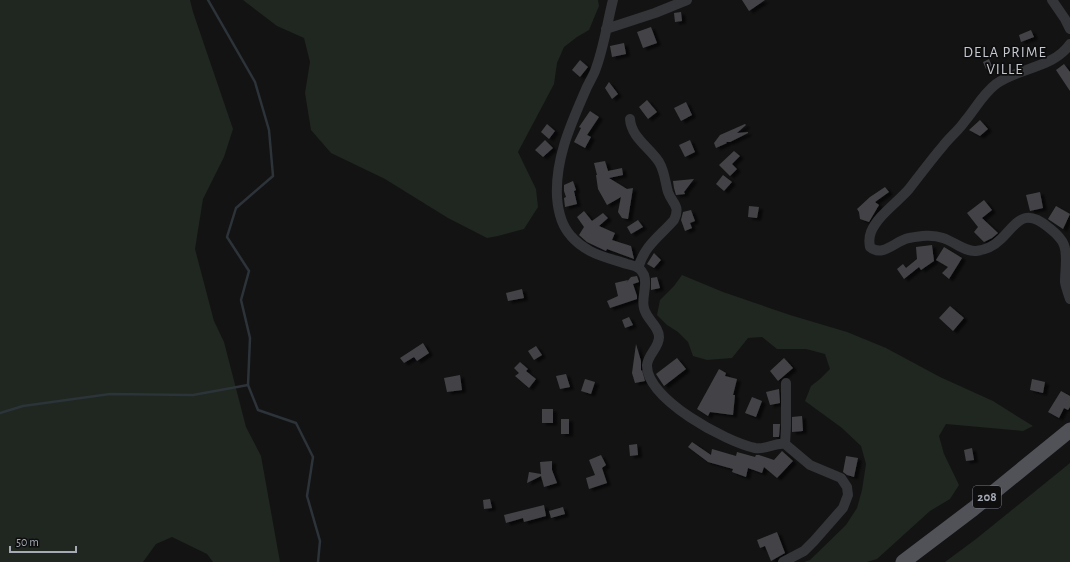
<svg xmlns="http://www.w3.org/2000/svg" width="1070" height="562" font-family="'Alegreya Sans',sans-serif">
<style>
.green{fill:#1f2720}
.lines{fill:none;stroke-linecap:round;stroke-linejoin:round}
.stream{stroke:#2c3339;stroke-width:2.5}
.building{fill:#424347;filter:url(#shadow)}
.street{stroke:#343539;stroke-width:10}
.primary{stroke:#505258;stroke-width:15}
.labels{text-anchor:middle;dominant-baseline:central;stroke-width:3.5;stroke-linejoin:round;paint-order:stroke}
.shield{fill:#0e0e0f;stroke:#787b82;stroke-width:1}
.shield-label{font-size:13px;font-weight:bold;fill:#a5aab4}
.neighbourhood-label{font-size:15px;letter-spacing:1px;fill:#c6c9d0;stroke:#0e0e0f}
</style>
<defs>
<filter id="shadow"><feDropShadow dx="4" dy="2.5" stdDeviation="1" flood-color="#0009"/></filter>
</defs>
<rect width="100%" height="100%" fill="#131314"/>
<path class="green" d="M0 0H190L193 12 233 129 224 157 203 199 195 249 214 321 224 342 246 427 261 456 280 562H213L207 554 172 537 156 544 143 562H0Z
M243 0H598L599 6 589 30 577 37 564 47 557 63 554 84 518 152 536 189 538 207 524 229 498 236 487 238 448 218 385 179 331 153 311 130 305 93 310 62 304 38 277 26Z
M682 275 723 292 790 315 847 332 886 348 940 377 993 401 1033 426 1023 431 946 424 939 436 944 454 959 485 950 499 930 511 877 559 867 562H804L810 560 846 525 857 508 862 490 866 464 861 446 842 428 805 401 811 386 820 379 830 369 825 354 806 349H777L762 337 748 338 732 358 707 360 693 356 688 342 678 332 667 325 657 315 660 300 674 286Z
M1070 463V562H945L976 539Z"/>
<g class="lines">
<path class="stream" d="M208 0 255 82 269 130 273 176 236 208 227 237 249 271 241 300 250 338 248 385 258 410 296 423 313 457 307 496 320 541 318 562
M0 413 23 406 110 394 193 395 248 385"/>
</g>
<path class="building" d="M742 0H765L749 11Z
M681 12 682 21 675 22 674 13Z
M651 27 657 43 643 48 637 32Z
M1031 30 1034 37 1021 42 1019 35Z
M624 43 626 54 612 57 610 46Z
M989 59 992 66 986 69 983 62Z
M580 60 588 67 580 77 572 70Z
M1064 64 1070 72V91L1056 70Z
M609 82 618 94 612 99 605 88Z
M647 100 657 112 648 119 639 107Z
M686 102 692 115 681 121 674 108Z
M590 111 599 117 587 135 591 137 585 148 574 142 581 128 579 127Z
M980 120 988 129 980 136 969 130Z
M547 124 555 131 549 139 541 132Z
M745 124 746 125 737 133 748 132V133L730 142H726L727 143 716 148 714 143 720 135Z
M545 140 553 148 543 157 535 150Z
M690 140 695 152 685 157 679 145Z
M734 151 740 156 732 164 737 169 730 176 719 165Z
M605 161 608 171 622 168 623 175 609 178 627 189 633 188 628 219 622 218 618 212 621 197 607 205 598 189 596 175H597L594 163Z
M723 175 732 182 724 191 716 184Z
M694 179 684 192 685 194 676 195 674 188 673 181Z
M573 181 576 190 574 191 577 204 565 207 564 198 566 197 564 191V185Z
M885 187 889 192 875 202 879 205 869 222 860 219 859 212 857 209 870 197Z
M1040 192 1043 208 1030 211 1026 195Z
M984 200 992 210 982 218 998 233 992 238 984 242 974 232 978 227 967 213Z
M749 206 759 207 757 218 748 217Z
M1056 206 1070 214 1063 229 1048 219Z
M691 210 695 221 690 223 692 228 685 231 681 220 683 212Z
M584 211 592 221 603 213 608 218 599 226 615 233 612 240 631 246 634 259 607 249 606 251 587 242 579 235 584 227 577 217Z
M638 220 643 227 631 234 627 227Z
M932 245 934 261 921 270 919 267 904 279 897 269 903 264 906 268 917 259 916 247Z
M944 247 962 258 949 279 942 273 948 267 936 260Z
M654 253 661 260 654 268 647 264Z
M637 276 639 282 633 284 637 296V299L610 308 607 301 618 296 615 283 628 280 626 283 631 277Z
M657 277 660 288 651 290V278Z
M522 289 524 298 508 301 506 293Z
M950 306 964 318 953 331 939 318Z
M629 317 633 325 625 328 622 320Z
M423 343 429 353 417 361 414 357 404 363 400 358Z
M636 344 641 361V371L642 370 645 381 635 383 632 373Z
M536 346 542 355 534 360 528 351Z
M677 358 686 369 664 386 656 374Z
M784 358 793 368 778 381 770 371Z
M520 362 528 369 526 371 536 379 529 388 515 376 519 373 514 368Z
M719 369 726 373 725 376 737 379 733 395H735L733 415 710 412 708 416 697 409Z
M566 374 570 387 560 389 556 376Z
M460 375 462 390 447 392 444 378Z
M585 379 595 382 591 394 581 391Z
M1032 379 1045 382 1043 393 1030 390Z
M779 389 780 403 770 405 766 392Z
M1061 391 1070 396V407L1068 410 1064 408 1059 418 1048 412Z
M752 397 762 401 756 417 745 413Z
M542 409H553V423H542Z
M802 416 803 431 792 432V417Z
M561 419H569V434H561Z
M773 424H780L779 437H773Z
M692 442 711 455 712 449 736 456 737 452 755 457 756 455H759L774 460 782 451 793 461 777 478 764 467 762 473 748 468 746 477 732 472 733 469 708 462 688 447Z
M637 444 638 455 630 456 629 445Z
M972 448 974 460 966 461 964 450Z
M601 455 606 465 602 468 607 483 589 489 586 478 595 475 589 460Z
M846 456 858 458 854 477 847 475 843 472Z
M552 461V470L557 483 544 487 541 476 527 483 529 472 541 474 540 462Z
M490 499 492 508 484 509 483 500Z
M544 505 546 516 524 522 523 518 506 523 504 515Z
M563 507 565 514 551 518 549 511Z
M777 532 785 553 771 561 765 546 760 548 757 540Z"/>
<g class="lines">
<path class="street" d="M613 0C607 23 604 48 595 71 593 76 590 81 587 87 572 122 555 157 557 197 558 211 561 225 571 236 576 242 583 247 590 251 601 257 615 260 627 264 631 265 635 266 639 268 641 270 643 273 644 275 648 286 641 298 644 308 646 319 659 326 659 337 659 348 648 354 647 365 646 399 726 442 755 448 767 450 776 442 785 444L810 465 841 478 847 487 848 495 843 508 814 541 804 551 783 562
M1052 0 1065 19 1070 29
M606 29 655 13 687 0
M1070 44C1054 68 1017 68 996 84 982 95 976 108 965 121 959 130 950 137 943 146 931 160 920 175 909 189 897 203 878 215 871 232 869 237 869 242 870 247 883 258 896 240 909 238 920 236 932 234 943 238 953 241 965 252 976 251 985 250 994 246 1001 239 1017 223 1024 207 1048 227 1054 232 1061 237 1064 245 1068 256 1065 270 1065 282 1066 288 1068 293 1070 299
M630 119C631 137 650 148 659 162 665 172 665 182 668 192 672 204 681 205 674 220 659 237 645 245 638 268
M785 444 786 427V383"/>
<path class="primary" d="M903 562 973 509 1070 430"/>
</g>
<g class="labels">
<rect class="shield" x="973" y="486" width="28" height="22" rx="3"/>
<g class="shield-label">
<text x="987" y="497">208</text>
</g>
<g class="neighbourhood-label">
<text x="1005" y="52">DELA PRIME<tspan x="1005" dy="17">VILLE</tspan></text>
</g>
</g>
<path d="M10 546v6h66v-6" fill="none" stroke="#a5aab4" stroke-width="2"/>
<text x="16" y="546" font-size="12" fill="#a5aab4" stroke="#0e0e0f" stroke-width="3" paint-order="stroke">50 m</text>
</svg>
